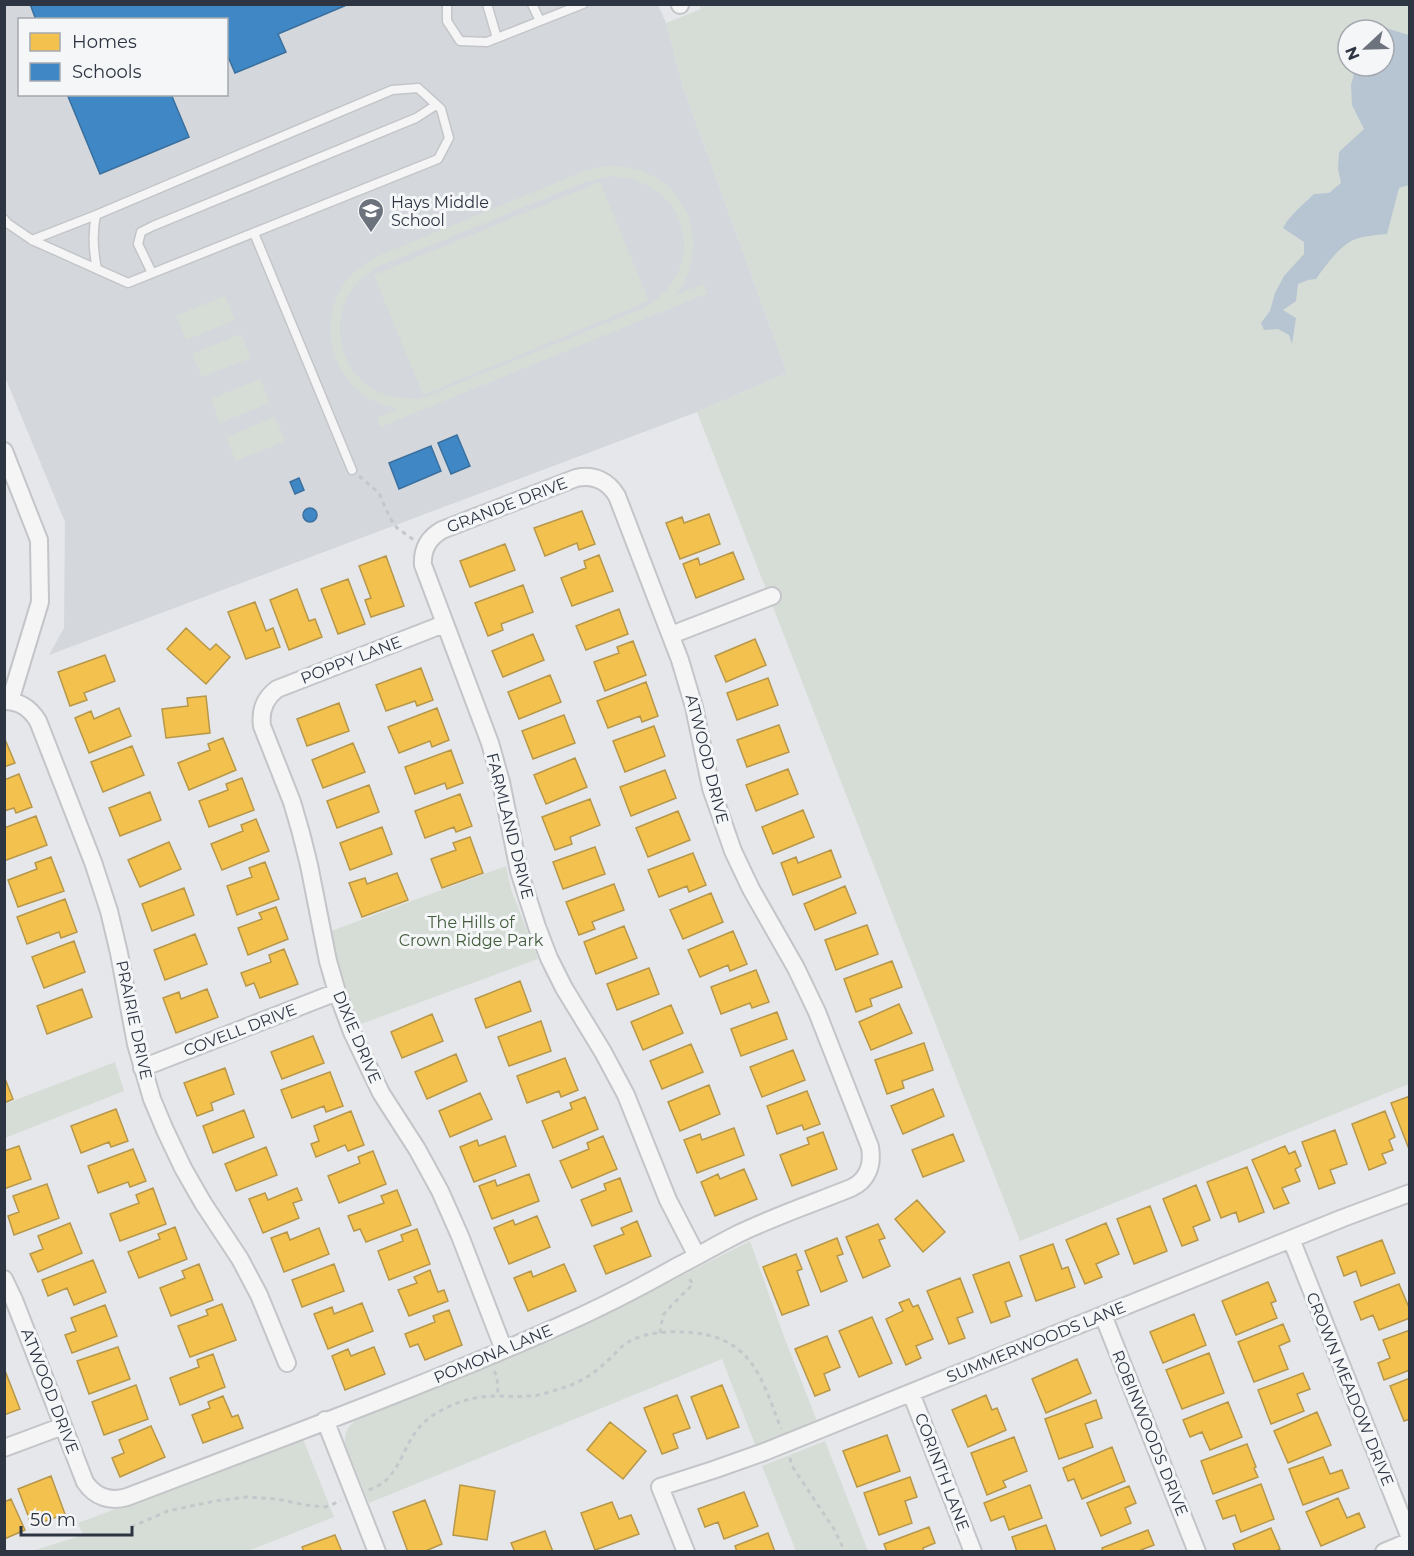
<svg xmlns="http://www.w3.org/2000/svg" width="1414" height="1556" font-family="Montserrat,sans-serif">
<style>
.built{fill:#d4d7dc;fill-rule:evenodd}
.green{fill:#d6ddd6;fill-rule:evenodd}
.water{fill:#b7c4d2}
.homes{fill:#f2c14e;stroke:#b7974a;stroke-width:1.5}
.schools{fill:#3f88c5;stroke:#3a6f9e;stroke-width:1.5}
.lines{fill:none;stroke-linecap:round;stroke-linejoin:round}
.service-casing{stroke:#c3c5c8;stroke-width:11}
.minor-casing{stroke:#c3c5c8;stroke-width:20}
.path{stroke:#c5c8ca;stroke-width:3;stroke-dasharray:4.5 4.5;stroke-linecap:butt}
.service{stroke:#f5f5f6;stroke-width:8}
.minor{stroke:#f5f5f6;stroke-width:16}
.labels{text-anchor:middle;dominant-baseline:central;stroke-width:6;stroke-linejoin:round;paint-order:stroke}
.poi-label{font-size:16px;fill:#2d3542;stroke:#f4f6f8;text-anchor:start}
.street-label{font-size:16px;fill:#2d3542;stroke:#f4f6f8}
.park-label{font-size:16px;fill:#435c3c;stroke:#f4f6f8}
</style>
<rect width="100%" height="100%" fill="#e5e7ea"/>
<path class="built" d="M4 5H658L666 23 683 87 787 373 697 412 49 655 64 628 65 522 5 377ZM20 20H226V94H20Z"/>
<path class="green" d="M699 4 1409 5V1084L1020 1241 697 412 787 373 683 87 666 23 701 9ZM1348 30H1384V66H1348Z
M613 166C627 166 640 169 653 176 697 199 705 258 676 295L704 284 708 293 380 427 377 418 398 409C388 406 377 403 367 397 325 370 317 307 354 272 362 265 370 261 378 256L585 171 598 167ZM613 176C691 181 711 273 641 309L423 398C411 399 399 399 386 395 343 381 326 325 353 288 361 278 371 271 382 265L588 181Z
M600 182 649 301 423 395 374 275Z
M225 296 235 320 186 340 176 316Z
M241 334 251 358 202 377 192 354Z
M260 379 270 403 220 423 211 399Z
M275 417 285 441 236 461 226 437Z
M506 866 511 889 538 959 361 1024C348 995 336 963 331 931Z
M115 1062 124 1091 5 1138V1104Z
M750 1241 783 1334 817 1421 756 1447 722 1359 369 1503 345 1443C344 1430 350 1425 359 1417L565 1335Z
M303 1439 334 1517 248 1551 29 1552 83 1535 78 1523Z
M825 1441 868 1551H796L762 1466Z"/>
<path class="water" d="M1367 27H1382L1409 35V185L1399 188 1387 234C1376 235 1363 236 1353 240 1339 247 1325 266 1316 279L1308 280 1298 284 1296 301 1283 310 1296 318 1292 344 1289 335 1278 329 1264 330 1261 323 1270 311 1275 293 1284 276 1304 254V242L1283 228 1287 221 1297 210 1314 194 1329 193 1341 183 1338 169 1339 152 1364 129 1352 105 1351 85 1356 66H1384V30H1366Z"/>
<path class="homes" d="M582 511 595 544 579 550 577 543 545 556 534 528Z
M709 514 720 544 680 559 666 523 682 517 684 523Z
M505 544 515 570 470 587 460 561Z
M733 552 744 579 696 598 683 564 698 558 700 565Z
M599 555 613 591 572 606 561 578 586 568 584 561Z
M386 556 404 606 371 617 365 600 371 598 359 566Z
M348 579 365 624 338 634 321 589Z
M523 585 533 612 501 624 503 630 488 636 475 603Z
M297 589 309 621 315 619 322 637 289 650 270 600Z
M255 602 266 631 273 628 280 647 246 659 228 612Z
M619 609 628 634 586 650 576 626Z
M186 628 210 650 216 644 230 657 206 684 167 649Z
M533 634 544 660 503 677 492 651Z
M755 639 766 665 726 682 715 656Z
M633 641 646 675 605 691 594 662 619 653 617 647Z
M105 655 115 681 84 693 87 700 70 706 58 672Z
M421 668 433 700 417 706 415 701 386 711 376 685Z
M550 675 561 702 519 719 508 692Z
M768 678 778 705 737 720 727 693Z
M646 682 658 716 642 722 640 716 608 728 597 701Z
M206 696 210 733 166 738 162 709 188 706 187 698Z
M339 703 349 731 307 746 297 719Z
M119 708 131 736 89 753 75 718 91 711 94 719Z
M437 708 449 740 432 747 430 741 399 753 388 727Z
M564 715 575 743 533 759 522 731Z
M779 725 789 752 747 767 737 740Z
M654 726 665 756 625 772 613 741Z
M4 737 15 763 4 767Z
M223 738 236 770 189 790 178 763 210 750 208 744Z
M353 743 365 772 323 788 312 760Z
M132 746 144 775 103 792 91 762Z
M451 750 463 783 447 789 445 783 415 794 405 767Z
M575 758 587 787 546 804 534 775Z
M788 769 798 794 756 811 746 785Z
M665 770 676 798 631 816 620 787Z
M19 774 32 807 16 813 14 808 4 811V780Z
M242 778 254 810 209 827 199 801 228 790 226 784Z
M369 785 379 812 337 828 327 801Z
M150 792 161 820 120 836 109 808Z
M460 794 472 826 456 832 454 827 425 838 415 811Z
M590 799 600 825 570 837 572 844 555 850 542 817Z
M803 810 814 837 773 854 762 827Z
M678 811 690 840 648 857 636 828Z
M36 816 47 845 4 861V828Z
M256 819 269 851 222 870 211 844 243 831 241 825Z
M382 827 392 854 350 870 340 843Z
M470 837 483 873 442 888 431 859 456 850 453 843Z
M169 842 181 869 140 887 128 860Z
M595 847 605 874 563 889 553 862Z
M831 850 841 877 793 895 781 863 796 857 798 863Z
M693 853 706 885 689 892 687 886 659 897 648 870Z
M51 857 64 891 18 907 8 880 37 869 35 863Z
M265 862 279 899 237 915 227 886 252 877 249 868Z
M397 873 408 900 362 917 349 883 365 878 367 884Z
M614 884 624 910 592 922 595 929 579 935 566 902Z
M845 886 856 913 815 930 804 904Z
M184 888 194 915 152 931 142 904Z
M711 893 723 922 683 939 670 910Z
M65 899 77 932 61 938 59 932 27 944 17 917Z
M276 907 288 939 248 955 238 928 262 919 259 913Z
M867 925 878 954 836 970 825 940Z
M624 926 637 958 596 974 584 942Z
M733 931 747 964 730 971 728 965 700 977 688 950Z
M195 934 207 964 165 980 154 950Z
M74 941 85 972 44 988 32 957Z
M284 949 298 984 260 998 254 983 246 986 241 973 271 962 269 955Z
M892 961 902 987 870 999 872 1006 856 1012 844 979Z
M649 968 659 994 617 1010 607 984Z
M756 970 769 1002 752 1008 750 1003 721 1014 711 987Z
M520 981 531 1011 486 1028 475 999Z
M82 989 92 1017 47 1034 37 1006Z
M207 989 218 1017 176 1033 163 998 179 992 181 999Z
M899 1004 912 1033 871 1050 859 1022Z
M671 1005 683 1033 643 1050 631 1022Z
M777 1012 787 1039 741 1056 731 1029Z
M432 1014 443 1041 402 1058 391 1032Z
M541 1021 551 1051 509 1066 498 1037Z
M313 1036 324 1063 282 1079 271 1052Z
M924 1043 933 1070 902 1081 904 1088 887 1094 875 1060Z
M691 1044 703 1072 662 1089 650 1061Z
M793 1050 805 1080 762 1097 750 1067Z
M456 1054 467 1081 427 1099 415 1072Z
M565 1058 578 1090 561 1097 559 1091 527 1103 517 1076Z
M225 1068 234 1094 211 1103 213 1110 197 1116 184 1083Z
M330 1072 343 1106 326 1112 324 1106 292 1118 281 1090Z
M4 1076 13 1099 4 1103Z
M709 1085 720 1114 680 1131 668 1102Z
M933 1089 944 1116 903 1134 891 1106Z
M807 1091 820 1124 804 1130 802 1125 777 1134 767 1106Z
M480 1093 492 1119 450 1137 439 1111Z
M1410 1096V1149H1409L1391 1103Z
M585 1097 598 1129 553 1148 542 1121 572 1109 570 1103Z
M116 1109 128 1141 111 1147 109 1142 81 1153 71 1126Z
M244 1110 254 1137 213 1153 203 1126Z
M351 1111 364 1145 348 1151 345 1145 316 1157 311 1144 319 1141 314 1126Z
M1385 1111 1395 1137 1389 1140 1393 1150 1382 1154 1386 1163 1369 1170 1352 1124Z
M734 1128 744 1155 697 1173 684 1140 700 1134 702 1140Z
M1335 1130 1347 1164 1330 1170 1335 1183 1319 1189 1302 1142Z
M823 1132 837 1169 792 1186 780 1155 809 1144 807 1138Z
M953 1134 964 1161 923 1177 912 1150Z
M505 1136 516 1166 474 1182 460 1147 477 1140 479 1146Z
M603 1136 617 1169 572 1188 560 1161 589 1149 587 1143Z
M19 1146 31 1179 4 1189V1151Z
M1285 1146 1289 1154 1295 1151 1301 1166 1295 1169 1300 1181 1282 1188 1289 1203 1274 1209 1252 1160Z
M266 1147 277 1175 236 1191 225 1164Z
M133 1149 146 1181 130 1187 128 1182 98 1193 88 1166Z
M373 1151 386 1184 339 1203 328 1176 360 1163 358 1157Z
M1247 1167 1264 1212 1239 1222 1236 1212 1221 1218 1207 1182Z
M744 1169 757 1199 715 1216 701 1182 718 1174 720 1179Z
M529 1174 539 1201 492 1219 479 1186 495 1180 497 1186Z
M620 1178 632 1211 592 1226 581 1200 606 1190 604 1184Z
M47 1184 59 1218 14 1235 8 1216 19 1212 13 1196Z
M1196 1185 1210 1220 1193 1227 1198 1240 1182 1246 1163 1199Z
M153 1188 166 1224 120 1241 110 1214 139 1203 136 1195Z
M297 1188 302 1200 293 1203 299 1218 263 1233 249 1199 265 1193 268 1200Z
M397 1190 411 1225 366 1242 360 1229 354 1231 348 1216 384 1203 381 1196Z
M917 1200 945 1232 923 1252 895 1219Z
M1150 1206 1167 1251 1134 1264 1117 1219Z
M537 1216 550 1247 509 1264 494 1228 513 1220 515 1225Z
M637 1221 651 1256 606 1274 594 1246 624 1234 621 1228Z
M70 1223 82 1253 38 1272 30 1254 43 1249 38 1236Z
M1106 1223 1119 1254 1096 1264 1102 1277 1085 1284 1066 1240Z
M878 1224 885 1238 879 1240 890 1266 863 1278 846 1237Z
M175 1227 187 1259 139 1278 128 1252 160 1239 158 1234Z
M319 1228 329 1254 284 1272 271 1238 287 1232 290 1240Z
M417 1229 430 1264 389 1280 378 1251 403 1241 401 1235Z
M837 1238 843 1254 837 1256 847 1281 821 1292 805 1251Z
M1382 1240 1395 1273 1361 1286 1356 1271 1344 1276 1337 1257Z
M1053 1244 1062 1269 1068 1267 1075 1287 1036 1301 1020 1256Z
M796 1254 802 1269 797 1271 809 1305 782 1315 763 1267Z
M93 1260 106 1292 74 1305 67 1288 48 1296 42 1280Z
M1009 1262 1022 1296 1005 1302 1010 1316 991 1323 973 1275Z
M199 1264 213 1300 171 1316 160 1288 185 1278 182 1271Z
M334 1264 344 1291 302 1307 292 1280Z
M564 1264 576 1291 528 1311 514 1278 531 1271 533 1277Z
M430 1270 438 1292 444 1290 448 1301 409 1316 398 1290 417 1283 414 1277Z
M960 1278 973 1312 957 1318 965 1338 949 1344 927 1291Z
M1268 1282 1276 1301 1271 1303 1277 1318 1236 1335 1222 1301Z
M1399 1284 1410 1310V1318L1379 1330 1373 1315 1361 1320 1354 1302Z
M909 1299 913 1307 918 1305 933 1339 916 1346 921 1358 906 1365 886 1319 903 1311 899 1303Z
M362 1303 373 1331 328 1349 314 1314 332 1307 334 1314Z
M222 1304 236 1340 190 1357 178 1326 208 1315 206 1310Z
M105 1305 117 1336 72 1353 65 1335 76 1331 71 1318Z
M449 1310 462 1345 425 1360 418 1344 410 1347 405 1334 435 1322 433 1316Z
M1194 1314 1206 1345 1163 1363 1150 1332Z
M872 1317 892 1363 859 1377 839 1331Z
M1283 1324 1290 1341 1279 1346 1288 1369 1254 1382 1238 1342Z
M1410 1330V1370L1384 1380 1378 1363 1390 1358 1383 1340Z
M827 1336 840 1367 824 1374 830 1390 815 1396 795 1349Z
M118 1347 130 1379 89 1394 77 1361Z
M374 1347 385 1374 345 1390 332 1356 348 1349 351 1356Z
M1209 1353 1224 1393 1182 1409 1166 1370Z
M213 1354 225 1387 180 1405 170 1378 199 1367 197 1360Z
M1077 1359 1091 1393 1046 1413 1032 1379Z
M4 1368 20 1409 4 1415Z
M1303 1373 1310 1389 1297 1394 1304 1411 1271 1424 1258 1390Z
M1410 1378V1419L1404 1421 1390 1386Z
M136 1385 148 1419 104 1435 92 1402Z
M722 1385 739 1427 707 1439 691 1397Z
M677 1395 690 1428 673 1434 678 1448 662 1454 644 1408Z
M986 1395 992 1410 997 1408 1006 1430 968 1447 952 1410Z
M223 1396 232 1417 238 1415 243 1428 203 1443 192 1415 210 1408 208 1402Z
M1096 1400 1102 1418 1085 1424 1093 1447 1059 1459 1045 1419Z
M1228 1402 1242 1437 1210 1450 1202 1432 1190 1437 1183 1420Z
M1317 1412 1331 1445 1288 1463 1274 1431Z
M610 1422 646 1451 623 1479 587 1450Z
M151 1426 165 1457 120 1477 112 1458 124 1453 119 1440Z
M887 1435 900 1471 857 1487 843 1451Z
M1014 1437 1027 1471 1003 1481 1006 1487 987 1495 971 1453Z
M1247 1444 1256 1467 1254 1468 1258 1477 1213 1494 1201 1461Z
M1112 1447 1125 1481 1082 1499 1074 1479 1068 1481 1063 1468Z
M1323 1457 1330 1474 1342 1470 1349 1488 1303 1505 1289 1469Z
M51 1476 65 1514 32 1526 18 1489Z
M910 1477 917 1497 905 1501 912 1523 879 1535 864 1493Z
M1261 1484 1274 1519 1241 1532 1235 1515 1223 1519 1216 1501Z
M460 1485 495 1491 487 1540 453 1535Z
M1030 1485 1042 1518 1009 1530 1004 1516 991 1521 984 1503Z
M1129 1486 1136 1503 1125 1508 1131 1523 1101 1536 1087 1503Z
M744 1492 758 1526 724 1539 718 1522 705 1527 698 1509Z
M1338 1498 1347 1518 1359 1513 1365 1527 1321 1546 1306 1512Z
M11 1499 25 1530 4 1539V1502Z
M425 1500 442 1544 423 1552H408L393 1512Z
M612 1502 619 1519 631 1515 639 1534 595 1550 581 1513Z
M1046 1525 1056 1552H1017L1012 1537Z
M929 1527 935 1543 923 1548 924 1552H887L884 1544Z
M1271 1528 1280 1549 1275 1552H1236L1233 1544Z
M1148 1530 1154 1545 1141 1550 1142 1552H1103L1102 1548Z
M545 1531 553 1552H515L511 1543Z
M768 1533 775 1552H737L735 1546Z
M335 1535 342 1552H304L302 1547Z"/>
<path class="schools" d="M30 4H349L278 34 286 52 235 73 226 52V20H36Z
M67 94H171L189 137 100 174Z
M457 435 470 466 451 474 438 443Z
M431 446 441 471 399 489 389 463Z
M299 478 304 490 295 494 290 482Z
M303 515a7 7 0 1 1 14 0a7 7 0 1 1-14 0Z"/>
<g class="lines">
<defs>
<path id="service" d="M447 4V21L460 41 487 42 583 4
M487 4 497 38
M532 4 540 21
M96 215C92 234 93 250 97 269
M4 219 7 223 32 240 128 283 438 159 449 138 441 109 418 88 392 90 96 215 32 240
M254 233 352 470
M152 273 138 244 141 232 153 226 416 118 436 105"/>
<path id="minor" d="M680 4V5
M4 451 39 540 40 602 10 701
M444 624 277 689C265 698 260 711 262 726L292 802 301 833 309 865 328 961 337 992 352 1032 381 1093 417 1149 440 1191 460 1236 504 1350
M671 635 772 596
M4 701C20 701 30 708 38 721L93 862 109 911 119 953 136 1044 152 1099 165 1130 183 1168 203 1203 240 1259 259 1295 287 1363
M142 1068 337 992
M1291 1239 1410 1538
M4 1279 14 1300 85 1482C95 1497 110 1502 127 1497 271 1442 416 1389 557 1327 598 1309 639 1288 678 1266 698 1256 718 1244 738 1234 775 1216 814 1203 851 1188 868 1180 873 1165 870 1147L817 1012 796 968 751 889 733 851 711 788 694 707 680 660 617 496C608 481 594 474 576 478L442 530C428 538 422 550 423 565L490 743 501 782 519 871 537 927 549 958 564 988 603 1052 626 1095 668 1200 697 1256
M1103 1315 1197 1552
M911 1393 973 1552
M325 1420 377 1552
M4 1448 63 1426
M686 1552 660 1487 713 1470 764 1452 1343 1218 1410 1193
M1384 1552 1410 1541"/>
</defs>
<use href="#service" class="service-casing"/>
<use href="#minor" class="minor-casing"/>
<path class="path" d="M359 476 379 493 390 518 397 528 414 540
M660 1333 663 1315 671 1306 693 1284 688 1277
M494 1371 497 1376 498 1396
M790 1458 792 1466 834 1529 845 1552
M369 1490C375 1487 384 1484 388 1478 407 1457 406 1434 432 1416 452 1403 473 1396 496 1396 507 1396 518 1397 528 1396 539 1396 549 1392 559 1389 577 1384 593 1375 606 1362 614 1356 621 1345 630 1341 645 1333 666 1331 683 1332 750 1334 761 1375 781 1429
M131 1527 168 1511 215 1501 247 1497 277 1499 306 1505 325 1507 341 1501"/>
<use href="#service" class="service"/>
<use href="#minor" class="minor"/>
</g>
<defs>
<symbol id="school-pin" viewBox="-11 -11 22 30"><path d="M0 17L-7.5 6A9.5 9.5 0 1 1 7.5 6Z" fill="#6d737d" stroke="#f4f6f8"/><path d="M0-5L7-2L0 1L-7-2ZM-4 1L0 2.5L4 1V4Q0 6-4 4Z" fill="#fff"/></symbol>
</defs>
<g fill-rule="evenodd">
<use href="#school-pin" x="356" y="196" width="30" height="40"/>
</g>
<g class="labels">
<g class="poi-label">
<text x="391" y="202">Hays Middle<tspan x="391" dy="18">School</tspan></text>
</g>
<g class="street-label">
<text transform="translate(507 505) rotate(-21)">GRANDE DRIVE</text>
<text transform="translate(351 660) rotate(-21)">POPPY LANE</text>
<text transform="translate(707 759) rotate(76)">ATWOOD DRIVE</text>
<text transform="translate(510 826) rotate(76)">FARMLAND DRIVE</text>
<text transform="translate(134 1020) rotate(78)">PRAIRIE DRIVE</text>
<text transform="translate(240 1030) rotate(-21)">COVELL DRIVE</text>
<text transform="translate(357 1037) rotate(67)">DIXIE DRIVE</text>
<text transform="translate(1036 1342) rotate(-22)">SUMMERWOODS LANE</text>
<text transform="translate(493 1354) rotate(-23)">POMONA LANE</text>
<text transform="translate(1350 1389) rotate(68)">CROWN MEADOW DRIVE</text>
<text transform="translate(50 1391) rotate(69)">ATWOOD DRIVE</text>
<text transform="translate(1150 1433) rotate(68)">ROBINWOODS DRIVE</text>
<text transform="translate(942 1472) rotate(69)">CORINTH LANE</text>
</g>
<g class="park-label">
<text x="471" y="922">The Hills of<tspan x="471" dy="18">Crown Ridge Park</tspan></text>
</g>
</g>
<rect width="1414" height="1556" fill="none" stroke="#2d3542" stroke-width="12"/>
<rect x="18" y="18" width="210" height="78" fill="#f4f6f8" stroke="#a4a9af" stroke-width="1.5"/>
<rect x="30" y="33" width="30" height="18" fill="#f2c14e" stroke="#a4a9af" stroke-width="1.5"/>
<text x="72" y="48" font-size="18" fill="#2d3542">Homes</text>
<rect x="30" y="63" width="30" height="18" fill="#3f88c5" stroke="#a4a9af" stroke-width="1.5"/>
<text x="72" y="78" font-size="18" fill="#2d3542">Schools</text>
<g transform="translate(1366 48) rotate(248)"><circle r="28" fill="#f4f6f8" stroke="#a4a9af" stroke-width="1.5"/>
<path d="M0-4.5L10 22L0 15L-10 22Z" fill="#6d737d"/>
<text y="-9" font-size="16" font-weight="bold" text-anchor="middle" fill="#2d3542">N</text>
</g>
<path d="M21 1526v9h111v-9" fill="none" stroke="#2d3542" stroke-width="3"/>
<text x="30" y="1526" font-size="18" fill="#2d3542" stroke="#f4f6f8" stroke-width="4.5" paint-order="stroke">50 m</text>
</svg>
